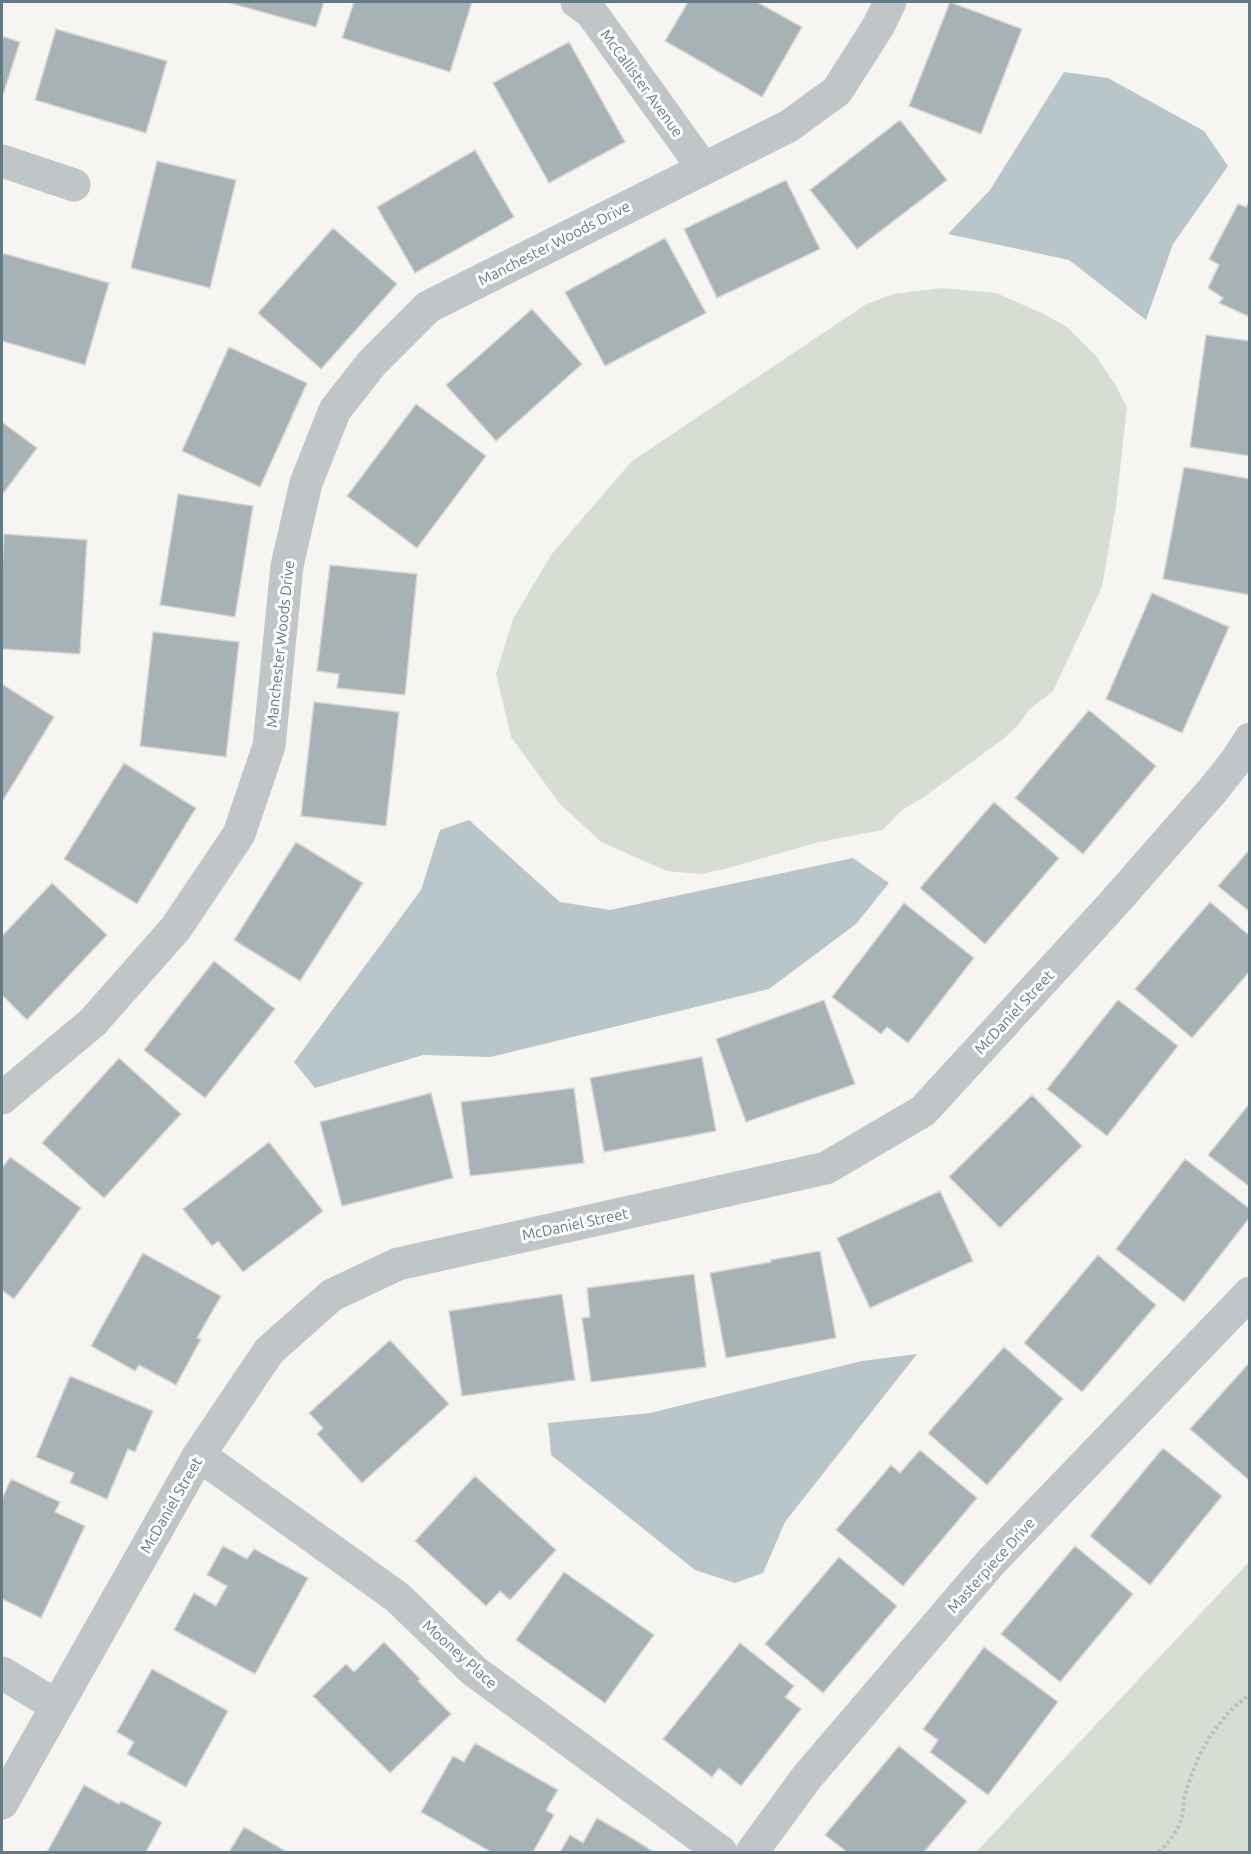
<svg xmlns="http://www.w3.org/2000/svg" width="1251" height="1854" font-family="Ubuntu,sans-serif">
<style>
.green{fill:#d8ddd3}
.water{fill:#b8c6c9}
.building{fill:#a7b2b5;stroke:#d7d7d5;stroke-width:1.5}
.lines{fill:none;stroke-linecap:round;stroke-linejoin:round}
.path{stroke:#babec0;stroke-width:4;stroke-dasharray:3 3;stroke-linecap:butt}
.minor{stroke:#c0c6c8;stroke-width:33}
.labels{text-anchor:middle;dominant-baseline:central;stroke-width:6;stroke-linejoin:round;paint-order:stroke}
.street-label{font-size:15px;fill:#637984;stroke:#fff}
</style>
<rect width="100%" height="100%" fill="#f6f5f2"/>
<path class="green" d="M943 288 996 293 1042 313 1067 327 1096 356 1116 386 1127 407 1116 506 1102 587 1053 691 1029 710 1019 724 1002 740 924 797 902 810 883 830 819 842 725 869 699 874 667 871 601 842 560 804 511 737 496 674 513 619 551 555 632 461 865 305 893 294Z
M1249 1562V1852H976Z"/>
<path class="water" d="M1064 72 1108 78 1204 131 1228 166 1173 244 1146 320 1069 260 948 234 990 190Z
M469 820 560 902 610 910 853 858 889 883 856 924 769 989 491 1057 423 1055 315 1088 294 1062 421 890 440 830Z
M917 1354 785 1522 763 1573 735 1583 695 1570 551 1455 548 1423 650 1413 862 1361Z"/>
<path class="building" d="M226 2H324L316 27Z
M354 2H472L450 72 342 38Z
M688 2H757L802 27 762 97 665 41Z
M950 2 1022 29 981 134 909 106Z
M56 29 167 61 146 133 35 100Z
M2 36 20 42 2 98Z
M569 42 625 142 549 183 493 83Z
M900 120 947 180 857 249 810 190Z
M475 150 514 217 415 273 377 207Z
M157 161 236 180 210 288 131 268Z
M786 180 820 249 717 298 684 229Z
M1250 200V317L1219 303 1223 298 1208 288 1219 265 1209 259 1238 204 1246 207Z
M333 228 397 284 321 369 258 313Z
M665 238 706 313 605 366 565 292Z
M2 253 109 283 85 365 2 341Z
M532 309 582 364 496 441 446 385Z
M1206 335 1250 341V456L1190 447Z
M229 347 307 383 260 487 182 451Z
M416 404 486 456 417 548 347 496Z
M2 422 37 448 2 495Z
M1184 467 1250 479V595L1163 579Z
M178 494 253 506 235 617 160 605Z
M4 534 87 540 80 654 2 649V571Z
M330 565 417 574 405 695 337 688 339 674 317 671Z
M1152 593 1229 627 1182 733 1106 699Z
M153 632 239 642 226 757 140 746Z
M2 684 54 717 2 802Z
M314 702 399 712 386 826 301 816Z
M1089 710 1156 766 1083 854 1015 798Z
M124 763 196 808 137 904 64 859Z
M994 802 1059 858 985 944 920 888Z
M296 842 363 883 300 981 234 940Z
M1250 849V912L1218 886Z
M52 883 107 935 27 1020 2 995V936Z
M1210 902 1250 936V971L1192 1038 1135 989Z
M904 903 974 958 908 1043 887 1027 881 1034 832 997Z
M214 961 275 1009 205 1098 144 1050Z
M824 1000 855 1084 746 1122 716 1039Z
M1118 1000 1178 1046 1107 1136 1047 1089Z
M702 1057 716 1131 604 1152 590 1078Z
M119 1058 181 1114 104 1198 42 1143Z
M574 1088 584 1163 470 1176 461 1102Z
M431 1093 453 1178 342 1206 320 1122Z
M1032 1095 1082 1146 1000 1228 949 1177Z
M1250 1103V1187L1208 1155Z
M269 1142 323 1211 243 1272 218 1241 212 1246 183 1209Z
M10 1157 81 1208 14 1299 2 1290V1168Z
M1185 1159 1250 1209V1217L1184 1302 1116 1249Z
M940 1191 973 1261 870 1308 837 1238Z
M820 1251 836 1338 726 1358 710 1273 771 1262 770 1260Z
M143 1253 221 1296 197 1338 201 1339 176 1385 139 1365 135 1371 91 1346Z
M1098 1255 1156 1305 1082 1392 1024 1343Z
M694 1274 706 1367 591 1382 582 1318 590 1317 587 1288Z
M562 1294 575 1380 462 1396 449 1311Z
M390 1340 449 1404 362 1483 317 1434 323 1428 309 1413Z
M1004 1347 1063 1399 987 1485 928 1433Z
M1250 1362V1481L1190 1429Z
M70 1376 153 1411 135 1452 128 1449 107 1499 70 1483 74 1473 36 1457Z
M1163 1448 1222 1496 1150 1585 1090 1536Z
M920 1450 977 1498 903 1586 836 1530 891 1465 900 1473Z
M475 1476 556 1550 510 1600 500 1591 486 1606 415 1541Z
M11 1479 60 1502 55 1512 85 1526 41 1618 2 1599V1499Z
M223 1546 247 1559 254 1549 308 1578 255 1674 174 1630 194 1593 216 1606 227 1586 207 1575Z
M1075 1546 1133 1594 1060 1682 1001 1634Z
M839 1557 897 1606 823 1693 765 1644Z
M564 1572 654 1635 605 1703 516 1640Z
M384 1642 420 1679 418 1681 451 1714 390 1773 313 1696 346 1664 354 1672Z
M740 1643 794 1686 785 1697 801 1709 741 1786 719 1768 712 1777 663 1739Z
M984 1647 1058 1702 988 1795 930 1752 938 1740 923 1729Z
M152 1669 228 1711 186 1787 127 1754 134 1742 117 1732Z
M475 1743 558 1790 546 1810 554 1815 533 1852H491L421 1812 453 1756 464 1762Z
M899 1746 967 1801 924 1852H847L825 1835Z
M84 1785 119 1804 121 1801 162 1822 146 1852H47Z
M597 1818 630 1837 654 1852H560L570 1835 583 1843Z
M244 1827 287 1852H229Z"/>
<g class="lines">
<path class="path" d="M1159 1852C1168 1843 1178 1831 1182 1818 1183 1812 1183 1805 1184 1799 1196 1755 1213 1722 1250 1694"/>
<path class="minor" d="M577 2 591 12 703 168
M2 161 74 185
M2 1098 93 1022 176 928 239 834 269 746 287 566 306 483 335 410 372 363 428 307 789 126 837 91 879 25 890 2
M199 1455 397 1597 474 1671 721 1852
M2 1673 57 1706
M2 1803 199 1455 269 1351 332 1295 398 1264 826 1168 923 1111 1113 904 1213 790 1236 761 1250 739
M752 1852 807 1777 991 1562 1250 1293"/>
</g>
<g class="labels">
<g class="street-label">
<text transform="translate(642 83) rotate(54)">McCallister Avenue</text>
<text transform="translate(554 243) rotate(-27)">Manchester Woods Drive</text>
<text transform="translate(280 644) rotate(-84)">Manchester Woods Drive</text>
<text transform="translate(1014 1012) rotate(-47)">McDaniel Street</text>
<text transform="translate(575 1224) rotate(-12)">McDaniel Street</text>
<text transform="translate(171 1505) rotate(-60)">McDaniel Street</text>
<text transform="translate(991 1565) rotate(-48)">Masterpiece Drive</text>
<text transform="translate(460 1654) rotate(42)">Mooney Place</text>
</g>
</g>
<rect width="1251" height="1854" fill="none" stroke="#637984" stroke-width="6"/>
</svg>
